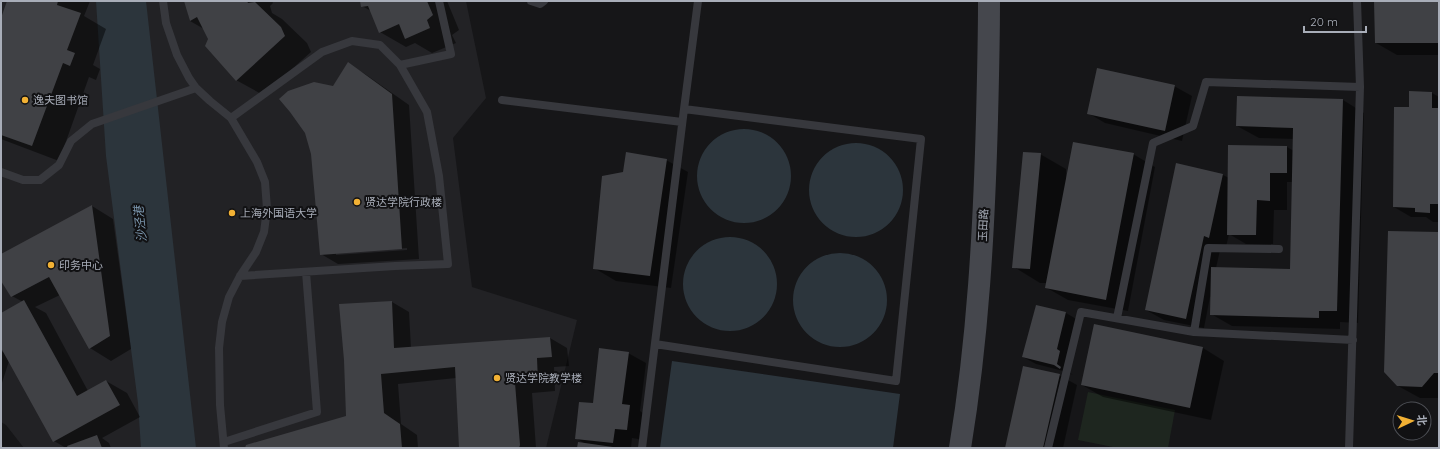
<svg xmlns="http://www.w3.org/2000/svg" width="1440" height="449" font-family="Quicksand,'Noto Sans SC',sans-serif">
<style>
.built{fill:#222225}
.green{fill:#1e261f}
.water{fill:#2c353c}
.shadow{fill:#0007;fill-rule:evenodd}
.building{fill:#404145}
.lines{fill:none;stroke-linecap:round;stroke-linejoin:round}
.lane{stroke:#37383d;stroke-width:8}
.secondary{stroke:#45474d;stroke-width:22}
.poi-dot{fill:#f2b134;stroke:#111113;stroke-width:1.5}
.labels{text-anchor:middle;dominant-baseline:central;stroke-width:4;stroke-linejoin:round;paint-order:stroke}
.poi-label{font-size:11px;fill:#a8adb8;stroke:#111113;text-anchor:start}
.street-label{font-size:11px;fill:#a8adb8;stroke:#111113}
.water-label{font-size:12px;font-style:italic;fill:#7f9bb3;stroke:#111113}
</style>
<rect width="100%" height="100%" fill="#161618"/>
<path class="built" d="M1 1H466L486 98 453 138 472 287 577 320 546 448H24L6 425 1 422Z"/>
<path class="green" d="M1088 392 1175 410 1168 448H1118L1078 440Z"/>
<path class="water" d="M96 1H146L196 448H141L138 403 106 156Z
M697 176a47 47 0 1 1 94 0a47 47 0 1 1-94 0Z
M809 190a47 47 0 1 1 94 0a47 47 0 1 1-94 0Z
M683 284a47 47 0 1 1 94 0a47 47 0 1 1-94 0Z
M793 300a47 47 0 1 1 94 0a47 47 0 1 1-94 0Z
M672 361 900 394 893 448H660Z"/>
<path class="shadow" d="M8 1H90L84 16 106 29 93 65 100 69 96 80 89 77 59 161 1 139V21Z
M185 1H272L273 3 270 6 272 13 282 19 307 43 311 52 263 95 236 80 204 29 190 21Z
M361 1H447L459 30 452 35 456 43 432 53 415 43 406 47 380 32 371 11 362 6Z
M1375 1H1439V55H1397L1376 43Z
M348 64 365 74 409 105 419 259 338 264 321 254 312 154 306 133 289 92 314 83 333 87ZM407 248V250L336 255V253Z
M1174 86 1192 96 1182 141 1105 123 1088 113Z
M1432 93 1439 97V222H1433L1426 217H1411L1394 207 1410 108Z
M1343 100 1364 113 1358 323 1340 322V329L1232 326 1211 314V297H1210L1204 328 1164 320 1146 310 1177 165 1223 175 1229 178V146L1287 147 1294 151V139L1259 138 1237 126ZM1287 182H1293L1291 270 1216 268 1221 246 1226 247 1229 234 1246 244H1273L1274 210H1287Z
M1040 154 1066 169V178L1067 179 1133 154 1155 167 1128 311 1068 300 1047 288V283H1040L1014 267Z
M666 160 688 172 671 288 616 281 594 268 623 173Z
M92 206 113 219 131 349 111 361 90 348 60 295 35 307 46 313 88 391 106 381 127 393 140 417 102 438 109 443 111 448H66L54 441 9 361 1 386V351L5 353 1 346V314L23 302 12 296 1 279V255Z
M1439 233V398H1420L1398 386Z
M392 302 409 312 411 348 550 338 567 348 569 366 554 367 555 391 532 393 536 448H460L456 378 398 384 401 424 417 435 418 448H246L347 417 345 360 340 305Z
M1036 306 1066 313 1078 320 1069 372 1073 375 1067 372 1036 364 1023 357Z
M1203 348 1224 361 1211 420 1103 397 1082 385Z
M628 353 646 363 640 411 647 416 644 440 632 438 631 448H578L587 445 576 438 593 404Z
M1059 375 1077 385 1063 448H1006Z"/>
<path class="building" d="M7 1H58L57 5 81 13 67 50 75 53 70 66 63 63 32 146 1 135V18Z
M184 1H247L248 3 255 2 281 27 285 36 236 81 205 46 208 39 197 17 190 21Z
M360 1H427L433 15 427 20 430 28 405 39 399 24 379 33 368 6 361 7Z
M1374 1H1439V43H1375Z
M348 62 392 94 402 249 320 255 311 154 305 133 290 112 279 99 288 91 314 82 333 86Z
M1097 68 1175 85 1165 131 1087 114Z
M1409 91 1432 92V108H1439V204H1430V213L1415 212V208L1393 207 1394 107H1409Z
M1237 96 1343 99 1337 311H1319V318L1210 315 1211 267 1290 269 1293 128 1236 126Z
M1073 142 1134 153 1106 300 1045 288Z
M1228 145 1287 146V173H1270V201L1257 200 1256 235H1227Z
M626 152 667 159 650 276 593 269 602 176 623 172Z
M1023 152 1041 153 1030 269 1012 268Z
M1176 163 1223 174 1209 238 1204 236 1186 319 1145 310Z
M92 205 110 336 89 349 49 277 11 297 1 281V254Z
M1388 231 1439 232V373H1434L1422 387 1397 386 1384 372Z
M24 300 77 396 106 380 120 405 53 442 1 348V313Z
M392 301 394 348 550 337 552 357 537 358 538 382 515 383 520 445 519 448H459L455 367 381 374 384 413 400 424 402 448H245L246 445 346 416 344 360 339 304Z
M1036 305 1066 312 1057 349 1060 351 1057 364 1061 367 1060 369 1054 365 1022 357Z
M1094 324 1203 347 1190 408 1081 385Z
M599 348 629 352 622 404 630 405 627 430 615 429 613 443 575 439 579 402 593 403Z
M1023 366 1060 374 1043 448H1005Z
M97 435 102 448H68L67 446Z
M578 442 613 447 612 448H577Z"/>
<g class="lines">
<path class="lane" d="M163 1 166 23 177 55 189 78 196 88 210 101 231 118 257 162 265 182 267 209 264 232 256 252 240 276 229 297 222 322 219 348 220 405 224 448
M531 1 540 4 544 1
M502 100 682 122
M684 109 698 1
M231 118 322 52 352 41 380 45 400 65 451 54 439 1
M1 172 23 180H40L59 165 71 141 92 124 196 88
M240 276 395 266 448 264 439 176 427 112 400 65
M1117 318 1153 143 1193 126 1206 82 1360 87
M1194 332 1208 248 1279 249
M224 442 317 412 306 272
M642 448 684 109 921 139 896 381 655 344
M1048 448 1081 312 1194 332 1353 340
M1349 448 1360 87 1357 1"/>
<path class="secondary" d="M960 448C978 339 984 230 987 119 988 80 989 40 989 1"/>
</g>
<g class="poi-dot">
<circle cx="25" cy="100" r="4"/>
<circle cx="357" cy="202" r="4"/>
<circle cx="232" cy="213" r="4"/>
<circle cx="51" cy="265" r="4"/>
<circle cx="497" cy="378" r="4"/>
</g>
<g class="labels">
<g class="poi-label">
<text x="33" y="100">逸夫图书馆</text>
<text x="365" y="202">贤达学院行政楼</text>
<text x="240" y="213">上海外国语大学</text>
<text x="59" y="265">印务中心</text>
<text x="505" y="378">贤达学院教学楼</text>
</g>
<g class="street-label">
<text transform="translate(983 225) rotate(-87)">玉田路</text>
</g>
<g class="water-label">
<text transform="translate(140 224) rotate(-96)">沙泾港</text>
</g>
</g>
<rect width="1440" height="449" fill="none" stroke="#a8adb8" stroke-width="4"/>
<g transform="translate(1412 421) rotate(86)"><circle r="19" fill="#111113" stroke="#4d4f55"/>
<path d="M0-3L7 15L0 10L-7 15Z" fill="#f2b134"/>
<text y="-6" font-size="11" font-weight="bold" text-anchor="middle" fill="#a8adb8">北</text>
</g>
<path d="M1304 26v6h62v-6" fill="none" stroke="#a8adb8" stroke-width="2"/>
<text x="1310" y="26" font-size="12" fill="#a8adb8" stroke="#111113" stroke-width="3" paint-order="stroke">20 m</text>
</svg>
